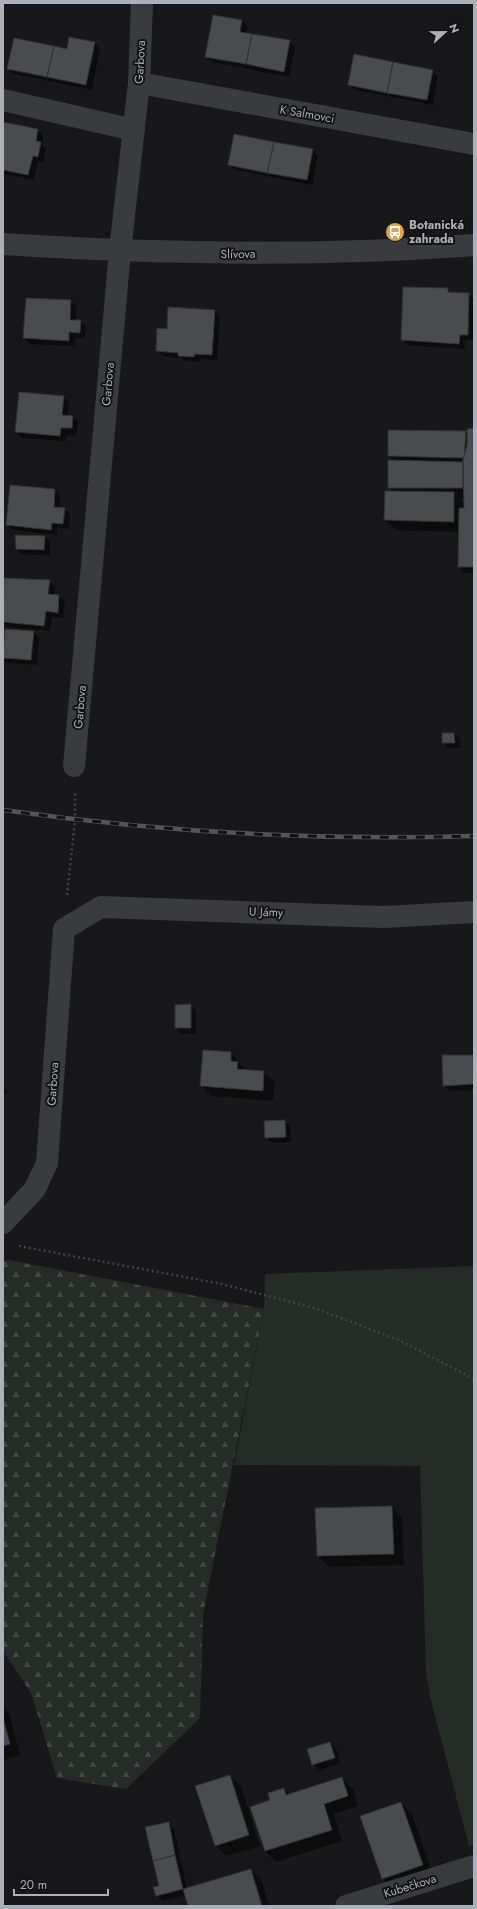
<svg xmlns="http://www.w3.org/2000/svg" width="477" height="1909" font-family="Jost,sans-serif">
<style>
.green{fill:#252b25}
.forest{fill:url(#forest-firs)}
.shadow{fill:#0007;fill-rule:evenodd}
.building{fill:#4a4b4f;stroke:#323336}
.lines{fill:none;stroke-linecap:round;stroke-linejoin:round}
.path{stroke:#404245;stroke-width:2.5;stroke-dasharray:2 3;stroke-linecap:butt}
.minor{stroke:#3a3b3e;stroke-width:22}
.rail-casing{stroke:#535559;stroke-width:4.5}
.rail{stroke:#131315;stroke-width:3;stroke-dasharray:9;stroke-linecap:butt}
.labels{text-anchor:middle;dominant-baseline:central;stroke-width:4;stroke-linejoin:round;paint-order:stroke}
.street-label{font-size:12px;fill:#acb0b8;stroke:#131315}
.poi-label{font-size:12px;font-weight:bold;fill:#acb0b8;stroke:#131315;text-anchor:start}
</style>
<defs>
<pattern id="forest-firs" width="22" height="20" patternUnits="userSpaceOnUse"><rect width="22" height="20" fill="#252b25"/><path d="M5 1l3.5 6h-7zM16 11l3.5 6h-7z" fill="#424743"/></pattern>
</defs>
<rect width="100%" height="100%" fill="#18181a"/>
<path class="green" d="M474 1266V1845L469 1846 430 1697 426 1674 420 1466 234 1465 264 1309 265 1274Z"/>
<path class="forest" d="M9 1260 264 1309 203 1614 200 1718 126 1789 57 1778 31 1693 3 1651V1261Z"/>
<path class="shadow" d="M214 16 242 21 248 27 246 34 289 41 295 47 289 77 212 62 206 57Z
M95 43 100 48 92 90 14 74 8 68Z
M432 71 438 76 433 105 355 90 349 85Z
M3 123 38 130 43 136 42 144 46 149 43 163 38 161 34 180 3 174Z
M313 150 318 156 312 185 235 170 229 165Z
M447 289 452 294H469L474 299 473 340H465V349L408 345 402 340Z
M27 299 71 301 77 307 75 321H80L86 327 85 338H75L74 346 30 344 24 338Z
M215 311 220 317 217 360 200 359V362L185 361 182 358 163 356 157 350 168 330Z
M64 397 69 403 68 416 73 417 78 422 76 436 67 435 66 441 22 438 17 432Z
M474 429V573H465L459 567 460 532 396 530 385 520 394 492 389 487 394 461 389 456 465 432 468 435ZM459 498H465V504Z
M55 490 60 496V508L64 509 70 514 69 529 57 528V535L13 530 7 525Z
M45 537 50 542V555L22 554 17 549Z
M5 579 49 581 55 587 54 596H59L65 602 63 618 52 617 50 631 7 627 3 623Z
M5 630 34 632 39 638 37 665 8 663 3 658Z
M454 734 460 739V748H448L443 742Z
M190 1005 196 1011V1033L182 1034 176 1028Z
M231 1053 246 1071 264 1072 275 1083 273 1101 212 1096 201 1085Z
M473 1056 474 1090 450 1091 444 1085Z
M3 1084 8 1092 3 1095Z
M284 1121 290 1126 291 1142 272 1143 266 1137Z
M392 1507 402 1518 404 1565 329 1567 318 1556 317 1509Z
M3 1707 9 1713 20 1755 3 1760Z
M330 1743 336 1748 340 1764 319 1770 313 1764Z
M230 1776 241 1786 260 1846 226 1856 216 1846Z
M342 1778 353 1789 358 1806 334 1814 342 1841 276 1862 265 1851 271 1801 284 1789 290 1795Z
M401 1803 412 1814 433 1875 393 1889 383 1879Z
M168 1823 174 1829 187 1889 251 1870 262 1881 269 1906H189L186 1895 162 1901 157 1895 160 1887Z"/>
<path class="building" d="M213 15 242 20 240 32 252 34 246 64 205 57Z
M252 34 290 40 284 72 246 64Z
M69 37 95 42 86 85 47 77 54 46 67 49Z
M14 38 54 46 47 77 7 69Z
M354 54 393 62 387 93 348 85Z
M393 62 433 70 427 100 387 93Z
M3 122 38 129 36 141 41 142 38 157 33 156 28 175 3 170Z
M234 134 274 142 267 173 228 165Z
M274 142 313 149 307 180 267 173Z
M403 287 448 288V292L469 293 468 335H460L459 344 401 340Z
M26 298 71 300 70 320H81L80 333 69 332V341L23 338Z
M168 307 215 310 212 355 195 354 194 357 178 356V353L156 351 157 328 167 329Z
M19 392 64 396 62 415 73 416 72 428H61L60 436 15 432Z
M474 428V567H458L459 508H464L463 460 467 445V429Z
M388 430 466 431 464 458 388 456Z
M388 460 463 462V488H388Z
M10 485 55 489 54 507 65 508 63 524 52 523 51 530 6 525Z
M385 491 454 492V522L384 520Z
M15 535 45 536 44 550 16 549Z
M4 578 50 580 48 594 59 595 58 613 46 611 44 626 3 622Z
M5 629 34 631 31 660 3 658Z
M442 733H454L455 743H442Z
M191 1004V1028H175V1005Z
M203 1050 231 1052V1061L238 1062 237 1069 264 1071 263 1091 200 1086Z
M442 1055H473L474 1084 443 1086Z
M285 1120 286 1137 265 1138 264 1121Z
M392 1506 394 1554 317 1556 315 1508Z
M3 1718 10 1744 3 1746Z
M330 1742 335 1758 312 1765 307 1749Z
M230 1775 249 1835 215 1846 195 1786Z
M342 1777 348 1796 324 1804 332 1830 265 1851 250 1807 270 1800 268 1793 284 1788 286 1795Z
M401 1802 423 1865 382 1879 360 1816Z
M169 1822 175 1855 153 1861 145 1827Z
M175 1855 183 1889 156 1896 153 1887 159 1886 153 1861Z
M251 1869 262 1906H188L183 1889Z"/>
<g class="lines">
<path class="path" d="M67 895 75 820V792
M19 1246 222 1284 314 1308 399 1340 474 1379"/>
<path class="minor" d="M139 83 474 144
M3 100 134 130
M3 244C160 254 317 257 474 245
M74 766 120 251 139 83 142 3
M3 1223 35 1189 47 1163 64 929 101 907 384 917 474 912
M346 1906 474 1866"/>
<defs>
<path id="rail" d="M3 810C159 832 317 841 474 836"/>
</defs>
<use href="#rail" class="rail-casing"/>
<use href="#rail" class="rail"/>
</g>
<defs>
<symbol id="bus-disc" viewBox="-11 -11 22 22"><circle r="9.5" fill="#dca54e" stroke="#131315"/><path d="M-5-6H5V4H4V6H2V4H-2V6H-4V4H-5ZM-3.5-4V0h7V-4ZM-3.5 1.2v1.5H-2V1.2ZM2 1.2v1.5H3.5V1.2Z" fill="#fff"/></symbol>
</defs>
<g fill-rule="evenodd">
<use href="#bus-disc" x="384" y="221" width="22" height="22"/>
</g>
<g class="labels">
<g class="street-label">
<text transform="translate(140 62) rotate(-87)">Garbova</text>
<text transform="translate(307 114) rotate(10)">K Salmovci</text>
<text transform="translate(238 254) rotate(-1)">Slívova</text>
<text transform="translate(108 384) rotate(-85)">Garbova</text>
<text transform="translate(80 707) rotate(-85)">Garbova</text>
<text transform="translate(266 912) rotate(2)">U Jámy</text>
<text transform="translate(53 1084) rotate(-86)">Garbova</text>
<text transform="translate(410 1886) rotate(-17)">Kubečkova</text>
</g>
<g class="poi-label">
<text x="409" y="225">Botanická<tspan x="409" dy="14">zahrada</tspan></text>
</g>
</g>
<rect width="477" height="1909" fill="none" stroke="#acb0b8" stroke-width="8"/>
<g transform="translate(445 32) rotate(68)" stroke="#131315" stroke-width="3" paint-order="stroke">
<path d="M0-3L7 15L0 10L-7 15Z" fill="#acb0b8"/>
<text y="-6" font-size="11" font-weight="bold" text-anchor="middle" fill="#acb0b8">N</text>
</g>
<path d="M14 1889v6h94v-6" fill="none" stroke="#acb0b8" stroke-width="2"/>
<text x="20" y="1889" font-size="12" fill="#acb0b8" stroke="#131315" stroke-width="3" paint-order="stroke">20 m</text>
</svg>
